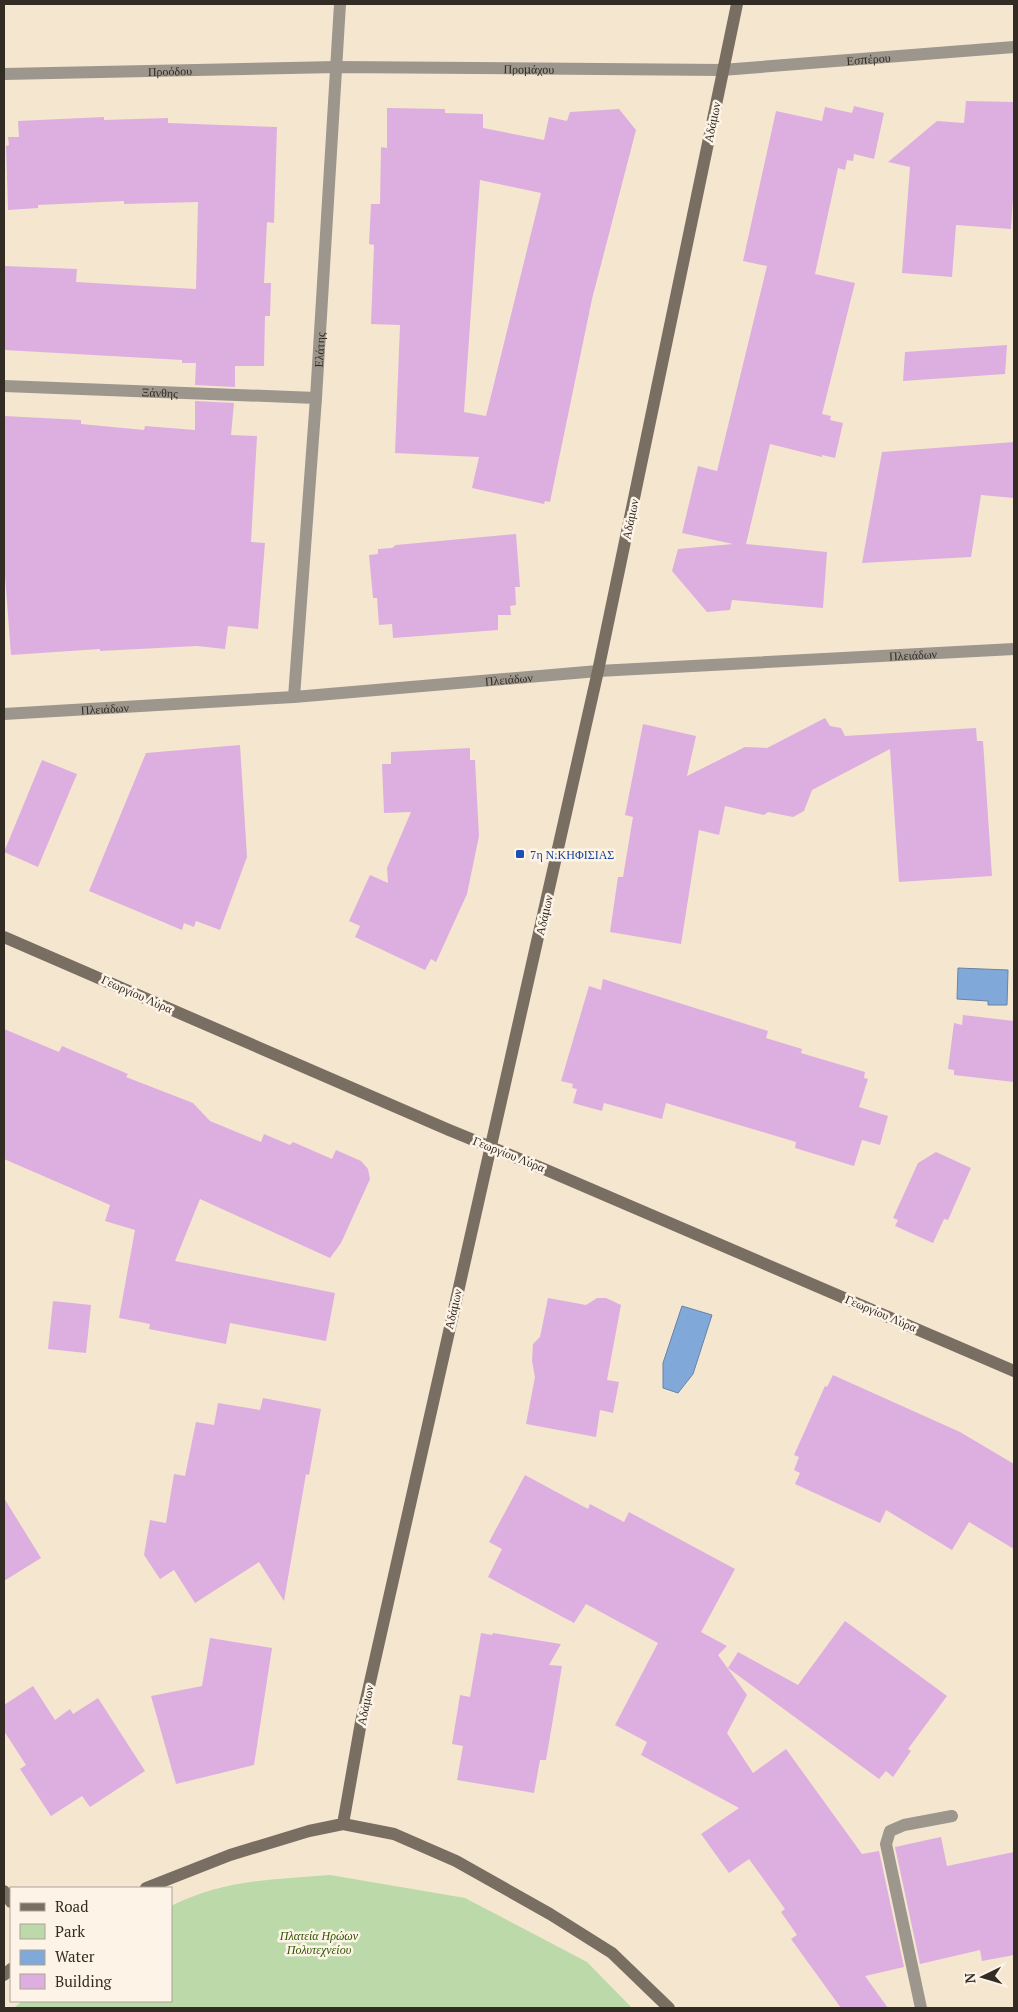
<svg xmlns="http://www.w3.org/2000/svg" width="1018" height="2012" font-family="'PT Serif',serif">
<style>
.green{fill:#bbd9a9}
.water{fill:#80a8d9;stroke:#6983a3}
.building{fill:#ddafe0;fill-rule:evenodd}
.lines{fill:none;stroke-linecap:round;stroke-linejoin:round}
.lane{stroke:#9d968d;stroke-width:12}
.street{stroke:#9d968d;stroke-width:12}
.secondary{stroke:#786f62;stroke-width:12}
.transit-dot{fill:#1a4fb4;stroke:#fdf4e7;stroke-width:2}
.labels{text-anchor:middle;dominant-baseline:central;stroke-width:5;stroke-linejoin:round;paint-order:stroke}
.street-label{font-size:12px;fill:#322c24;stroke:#fdf4e7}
.transit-label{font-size:12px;fill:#164399;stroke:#fdf4e7;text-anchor:start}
.park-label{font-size:12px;font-style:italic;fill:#2d5501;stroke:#fdf4e7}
</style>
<rect width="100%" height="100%" fill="#f5e6d0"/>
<path class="green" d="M330 1875 465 1898 587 1962 632 2008H14L22 2001H171V1906C225 1879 271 1880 330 1875Z"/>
<path class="water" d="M958 968 1008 970 1007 1005H988V1001L957 999Z
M682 1306 712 1315 693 1374 678 1393 663 1388V1363Z"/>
<path class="building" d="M966 101 1014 102V182L1011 229 956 225 952 277 902 273 910 167 888 162 937 121 964 123Z
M854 106 884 113 874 159 854 154 853 161 847 160 845 170 838 168 815 274 855 283 822 414 831 416 830 420 843 423 835 458 822 455V457L770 444 746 544 827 552 823 608 732 600 730 610 707 612 672 571 678 549 733 544 682 533 698 466 717 471 767 266 743 261 776 111 822 121 825 107 852 113Z
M387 108 445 109V113L483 114V128L544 140 549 117 567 121 570 112 619 109 636 130 592 299 550 502 545 501 544 504 472 488 479 457 395 453 400 325 371 324 374 245 369 244 371 204H380L381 147 387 148ZM480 180 541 193 486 416 464 412Z
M104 117V120L168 118V123L277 127 274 223 267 222 264 283H271L270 316H265L264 366H235V387L195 385 196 363H182V360L4 350V266L77 269 76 282 196 289 198 202 124 204V201L38 205V208L8 210 6 146 9 145 8 137H19L18 121Z
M1007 345 1005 374 903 381 905 352Z
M195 401 234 403 231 435 257 436 251 542 265 543 258 629 228 626 225 649 197 646 100 651V649L11 655 4 562V416L81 420V424L144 430 145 426 195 430Z
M1014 442V498L981 495 971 557 862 563 882 452Z
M516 534 520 587H515L516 605 510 606 511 615H498V630L393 638 392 624 379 625 377 598H373L369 555 378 554V549L392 548 396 545Z
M825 718 830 726 841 728 845 736 976 728 977 741H983L992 876 899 882 890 749 812 790 804 811 793 817 768 812 764 815 725 806 719 835 699 830 681 944 610 932 618 877H623L633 817 625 815 643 724 696 736 687 776 745 747 767 748Z
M240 745 247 857 220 930 196 921 194 927 184 923 182 930 89 891 146 753Z
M470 748V760H475L479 836 467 894 436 962 431 959 425 970 355 937 360 926 349 921 370 875 388 883 387 868 411 812 384 813 382 764H391V752Z
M42 760 77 774 38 867 4 852Z
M603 979 768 1031 766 1038 802 1049 801 1053 865 1072 864 1078 868 1079 859 1107 888 1116 880 1145 862 1140 854 1166 795 1148 796 1142 666 1103 662 1119 604 1103 602 1111 573 1103 577 1089 572 1088 573 1084 561 1081 589 986 601 990Z
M963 1015 1014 1021V1082L954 1075V1070L948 1069 954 1023 962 1025Z
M4 1029 59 1052 62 1046 128 1074 126 1077 193 1103 210 1121 261 1142 264 1134 290 1145 293 1142 332 1159 336 1150 361 1161 368 1169 370 1179 341 1243 330 1258 200 1199 175 1261 335 1293 326 1341 230 1323 226 1344 149 1329 150 1324 119 1318 135 1230 105 1221 110 1205 4 1159Z
M936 1152 971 1168 948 1220 944 1219 933 1243 895 1226 898 1220 893 1218 918 1163Z
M548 1298 586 1305 597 1298H606L621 1305 607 1380 619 1382 613 1413 600 1410 596 1437 526 1424 535 1377 532 1361 533 1344 540 1337Z
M53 1301 91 1305 86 1353 48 1349Z
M833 1375 960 1432 1014 1464V1549L969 1522 952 1550 886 1510 880 1523 795 1484 800 1473 794 1470 799 1457 794 1455 825 1386 827 1387Z
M263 1398 321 1409 309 1475 306 1474 284 1601 259 1562 195 1603 174 1570 160 1579 144 1555 150 1520 166 1523 174 1474 185 1476 196 1422 214 1425 218 1403 260 1410Z
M525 1475 588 1509 590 1504 624 1522 629 1512 735 1569 701 1632 727 1646 718 1655 747 1695 727 1733 753 1773 786 1749 862 1854 879 1851 904 1967 865 1976 888 2008H841L791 1939 797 1935 781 1912 785 1909 749 1859 729 1873 701 1834 739 1808 641 1755 647 1742 615 1725 658 1643 586 1604 574 1623 488 1577 502 1549 489 1542Z
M4 1498 41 1558 4 1581Z
M845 1621 947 1696 908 1749 911 1751 893 1777 886 1771 879 1779 728 1668 738 1652 798 1685Z
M481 1633 492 1635 493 1633 561 1644 549 1665 562 1666 546 1760H540L534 1793 457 1780 463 1746 452 1744 460 1695 470 1697Z
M210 1638 272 1648 254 1765 176 1784 151 1696 202 1686Z
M33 1686 55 1720 70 1709 73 1714 98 1698 145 1771 90 1807 82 1796 51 1816 20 1769 26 1765 4 1731V1705Z
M941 1837 947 1866 1014 1852V1955L982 1961 980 1950 920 1964 895 1847Z"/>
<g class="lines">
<path class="lane" d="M921 2008 886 1844 890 1831 904 1825 952 1816"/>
<g class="street">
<path id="s1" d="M4 74 336 67 722 70 1014 47"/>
<path id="s2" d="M4 386 316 398"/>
<path id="s3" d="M294 697 316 398 340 4"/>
<path id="s4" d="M4 714 294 697 598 671 1014 649"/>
</g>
<path class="secondary" d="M4 937 449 1130 544 1169 1014 1371
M343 1824 361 1722 598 671 737 4
M146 1888 230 1855 309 1831 343 1824 394 1834 456 1861 550 1914 612 1953 669 2008
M4 1891 11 1902
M4 1975 11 1969"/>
</g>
<rect class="transit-dot" x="515" y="849" width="10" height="10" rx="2.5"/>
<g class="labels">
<g class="street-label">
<text stroke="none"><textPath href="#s1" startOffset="865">Εσπέρου</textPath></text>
<text stroke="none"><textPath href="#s1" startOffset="525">Προμάχου</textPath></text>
<text stroke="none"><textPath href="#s1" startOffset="166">Προόδου</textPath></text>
<text transform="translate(712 122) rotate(-78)">Αδάμων</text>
<text stroke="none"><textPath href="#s3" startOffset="348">Ελάτης</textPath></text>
<text stroke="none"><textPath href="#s2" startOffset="156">Ξάνθης</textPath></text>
<text transform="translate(630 519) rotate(-78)">Αδάμων</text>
<text stroke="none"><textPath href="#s4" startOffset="911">Πλειάδων</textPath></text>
<text stroke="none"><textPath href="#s4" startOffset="506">Πλειάδων</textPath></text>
<text stroke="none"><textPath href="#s4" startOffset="101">Πλειάδων</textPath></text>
<text transform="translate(544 915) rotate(-77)">Αδάμων</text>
<text transform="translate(137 994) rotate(24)">Γεωργίου Λύρα</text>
<text transform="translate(509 1154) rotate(22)">Γεωργίου Λύρα</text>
<text transform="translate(453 1309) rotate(-77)">Αδάμων</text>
<text transform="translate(881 1313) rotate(23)">Γεωργίου Λύρα</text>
<text transform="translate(365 1705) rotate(-78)">Αδάμων</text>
</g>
<g class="transit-label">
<text x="530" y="854">7η Ν.ΚΗΦΙΣΙΑΣ</text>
</g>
<g class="park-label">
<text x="319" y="1935">Πλατεία Ηρώων<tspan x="319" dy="14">Πολυτεχνείου</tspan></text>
</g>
</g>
<rect width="1018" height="2012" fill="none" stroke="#322c24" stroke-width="10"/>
<rect x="10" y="1887" width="162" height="115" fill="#fdf4e7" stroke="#aca499"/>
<rect x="20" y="1903" width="25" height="8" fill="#786f62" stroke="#aca499"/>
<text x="55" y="1912" font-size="15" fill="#322c24">Road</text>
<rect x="20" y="1924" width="25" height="15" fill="#bbd9a9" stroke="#aca499"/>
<text x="55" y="1937" font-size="15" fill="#322c24">Park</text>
<rect x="20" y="1950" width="25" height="15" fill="#80a8d9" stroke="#aca499"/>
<text x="55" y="1962" font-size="15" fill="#322c24">Water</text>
<rect x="20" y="1974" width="25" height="15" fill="#ddafe0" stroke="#aca499"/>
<text x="55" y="1987" font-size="15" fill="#322c24">Building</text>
<g transform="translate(983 1977) rotate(265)" stroke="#fdf4e7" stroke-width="4" paint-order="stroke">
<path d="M0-4L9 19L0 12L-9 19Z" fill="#322c24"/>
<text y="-8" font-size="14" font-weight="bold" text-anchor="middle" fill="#322c24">N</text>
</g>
</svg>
